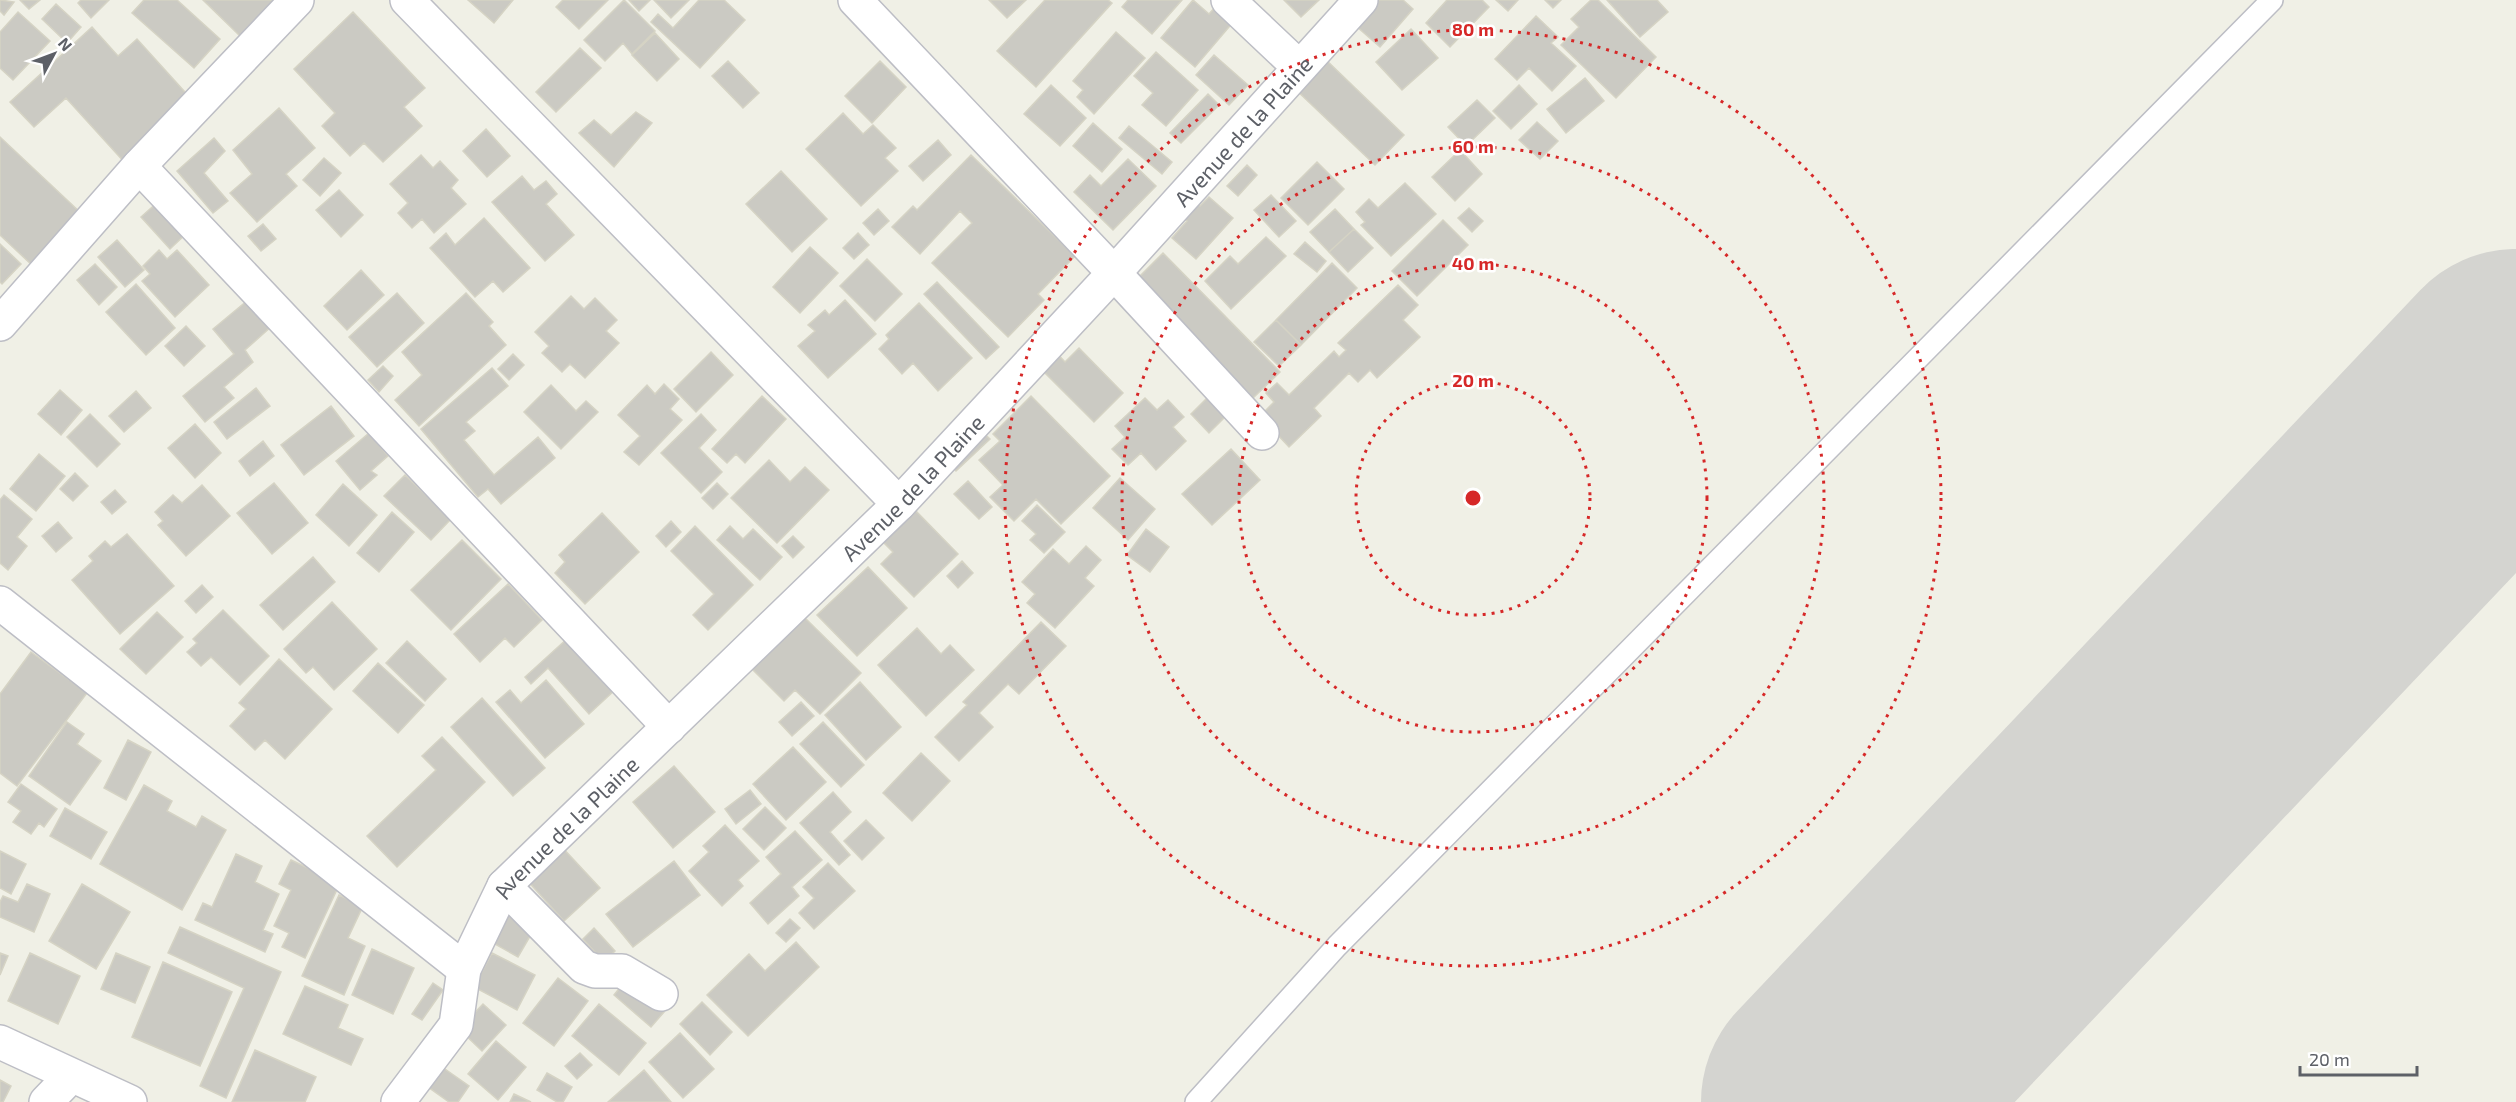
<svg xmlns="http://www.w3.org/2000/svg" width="2516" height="1102" font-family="'Exo 2',sans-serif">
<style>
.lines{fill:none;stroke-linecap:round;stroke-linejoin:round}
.runway{stroke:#d4d4d0;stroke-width:264}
.building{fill:#cbcac3;stroke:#d5d3c4;stroke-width:1.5}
.lane-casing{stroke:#bdbec5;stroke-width:24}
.street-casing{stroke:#bdbec5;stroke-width:36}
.lane{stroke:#fff;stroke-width:21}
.street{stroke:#fff;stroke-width:33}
.ring{fill:none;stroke:#d62828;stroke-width:3;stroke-dasharray:3 6}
.labels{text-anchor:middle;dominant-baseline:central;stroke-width:5;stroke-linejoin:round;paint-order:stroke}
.street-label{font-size:22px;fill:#5d6067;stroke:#fff}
.centre{fill:#d62828;stroke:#fff;stroke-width:3}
.ring-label{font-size:18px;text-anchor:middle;font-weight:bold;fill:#d62828;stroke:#fff;stroke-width:5;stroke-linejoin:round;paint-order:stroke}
</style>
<rect width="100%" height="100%" fill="#f0f0e6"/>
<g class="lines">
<path class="runway" d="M1833 1102 2516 381"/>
</g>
<path class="building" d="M0 0 14 2 4 15 0 11Z
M20 0H40L29 9Z
M81 0H109L91 18 78 3Z
M144 0H177L220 39 194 68 132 13Z
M203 0H276L241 37Z
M468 0H513L494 23Z
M563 0H608L579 29 556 7Z
M624 0 655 31 632 54 623 43 605 61 584 40Z
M629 0H650L639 11Z
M654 0H689L671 18Z
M699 0H724L745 20 700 68 651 22 658 14 673 28Z
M989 0H1026L1007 18Z
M1045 0H1108L1112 3 1036 87 997 51Z
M1128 0H1182L1152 34 1122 7Z
M1193 0 1209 14 1216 6 1234 21 1195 67 1161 38Z
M1284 0H1319L1301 17Z
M1379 0H1403L1413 9 1380 47 1356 26Z
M1447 0H1482L1489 7 1450 47 1426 23Z
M1496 0H1518L1508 11Z
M1545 0H1561L1553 8Z
M1591 0H1598L1656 57 1616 98 1561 45 1579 27 1571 19Z
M1607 0H1657L1668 12 1640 37Z
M56 4 81 27 67 43 42 19Z
M18 12 50 41 13 80 0 68V32Z
M353 12 425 88 404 107 422 126 383 162 364 143 350 156 322 126 335 113 294 69Z
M1536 16 1558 37 1551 43 1576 66 1552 91 1529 68 1517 80 1495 59Z
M92 27 118 56 137 39 194 102 126 164 66 98 34 127 10 102Z
M1411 29 1438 58 1402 90 1376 62Z
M1116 32 1145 58 1094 114 1077 97 1083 90 1073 81Z
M655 33 679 59 657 81 632 55Z
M580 48 601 68 556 112 536 92Z
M1156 52 1198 90 1166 126 1142 105 1153 93 1134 76Z
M1214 55 1248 85 1229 105 1196 75Z
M1322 56 1404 135 1375 165 1293 87Z
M728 61 759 93 743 108 712 76Z
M880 61 906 87 872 123 845 96Z
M1585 78 1604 101 1566 133 1547 109Z
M1051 85 1086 118 1060 146 1024 114Z
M1519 85 1537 104 1511 129 1493 111Z
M1208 94 1219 105 1181 143 1170 133Z
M1477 100 1495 118 1466 146 1448 127Z
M279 108 315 148 286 174 297 186 257 222 230 193 252 174 233 150Z
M636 112 652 123 614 167 579 133 594 120 611 135Z
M843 113 863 134 873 125 896 148 885 158 898 171 861 206 806 149Z
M1537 122 1558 141 1540 159 1519 140Z
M1093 123 1122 149 1102 172 1073 146Z
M1129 126 1172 162 1162 174 1119 138Z
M486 129 510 156 487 177 463 151Z
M0 137 83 215 34 267 0 235Z
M214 138 225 151 204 173 228 201 213 213 177 171Z
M938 140 951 155 923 181 909 166Z
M1460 150 1482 174 1455 201 1432 177Z
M421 155 433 168 440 161 458 180 451 188 466 204 434 233 422 219 412 228 398 213 408 203 390 184Z
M971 155 1075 256 1038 294 1044 300 1008 337 932 263 972 223 960 211 920 254 892 227 913 206 917 210Z
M324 158 341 173 320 196 303 180Z
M1128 159 1156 186 1113 230 1074 192 1090 175 1101 186Z
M1317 162 1344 189 1308 225 1281 198Z
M1247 165 1257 175 1238 196 1227 186Z
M781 171 827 219 792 252 746 204Z
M522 176 534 190 546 181 557 194 546 204 574 235 545 261 492 202Z
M1405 183 1436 214 1391 256 1361 225 1365 222 1356 212 1369 199 1378 208Z
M339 190 363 215 341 237 316 210Z
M1271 195 1296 221 1279 237 1254 210Z
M1209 197 1233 218 1196 259 1172 238 1187 221 1178 213 1191 198 1200 206Z
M160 200 189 231 170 249 141 217Z
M1469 208 1483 221 1472 232 1458 218Z
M878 209 889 221 874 235 863 223Z
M1335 209 1354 229 1329 252 1310 232Z
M484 218 530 268 503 292 493 281 475 297 430 248 446 233 455 245Z
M1443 220 1468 245 1417 296 1392 271Z
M263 224 276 239 261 251 248 236Z
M1354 229 1373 248 1348 272 1329 252Z
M858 233 869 245 854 259 843 248Z
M1266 237 1286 256 1231 309 1205 281 1230 256 1238 264Z
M117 240 144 270 125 287 98 257Z
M1305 242 1326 261 1317 272 1294 254Z
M0 244 21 264 2 284 0 282Z
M810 247 838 273 800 313 773 287Z
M159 250 167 259 177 250 209 285 175 317 142 281 150 274 143 266Z
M1163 253 1280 372 1252 399 1135 281Z
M867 259 902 294 875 321 840 286Z
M1332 263 1357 288 1301 345 1276 320Z
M95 264 117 287 99 305 77 280Z
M361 270 384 295 347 330 324 306Z
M937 282 999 347 986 359 924 294Z
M136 284 175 328 146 355 106 312Z
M1398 285 1418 305 1403 320 1420 337 1377 378 1370 370 1358 382 1349 373 1314 408 1321 416 1289 447 1260 416 1274 402 1266 393 1277 383 1289 395 1334 351 1339 357 1346 350 1338 343Z
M397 293 424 323 377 367 349 337Z
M466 293 493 322 489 326 506 345 419 426 395 400 422 375 402 352Z
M571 296 584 309 595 298 617 320 606 331 619 343 585 378 570 364 562 372 542 353 549 346 535 332Z
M248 300 272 326 245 350 253 362 224 387 234 398 205 422 183 396 234 354 213 329Z
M845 300 876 334 828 378 798 346 815 331 808 325 825 310 829 315Z
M919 303 972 358 938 391 913 363 902 374 879 349 889 339 886 335Z
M1276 320 1301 345 1279 366 1254 342Z
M186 326 205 346 184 366 165 346Z
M1079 348 1123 393 1094 422 1039 367 1055 351 1065 362Z
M711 352 733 375 696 412 674 389Z
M513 354 524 365 509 380 498 369Z
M383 366 393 376 379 392 368 380Z
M492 368 508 386 466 422 475 431 464 440 494 475 538 437 555 458 501 504 488 489 478 497 421 429Z
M664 384 679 399 670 409 682 420 639 465 624 452 640 436 618 415 647 385 655 394Z
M551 385 576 411 586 401 598 412 561 449 524 412Z
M256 388 270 406 227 439 214 422Z
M60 390 82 410 61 435 38 414Z
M136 391 151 408 124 432 109 416Z
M1212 393 1230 412 1209 433 1191 414Z
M762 396 786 419 745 463 736 454 727 463 712 449Z
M1031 396 1110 476 1061 524 1036 499 1014 521 990 497 1003 485 979 460 1000 441 993 434Z
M1145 398 1157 410 1168 400 1184 417 1173 427 1186 441 1156 470 1141 453 1128 465 1112 449 1125 437 1115 426Z
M331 406 354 436 304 475 281 445Z
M90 414 120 444 97 467 67 437Z
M701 414 716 430 699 448 722 472 701 493 661 453Z
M195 424 221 453 195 478 168 448Z
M977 427 990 439 956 471 944 459Z
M369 433 388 456 371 471 377 475 360 490 336 461Z
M263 441 274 456 250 476 239 461Z
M1231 449 1260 480 1212 525 1182 494Z
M39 454 65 476 36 511 10 489Z
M769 460 790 482 805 467 829 490 777 543 731 498Z
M75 473 88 486 73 501 60 489Z
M405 475 451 519 431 540 384 496Z
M1120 478 1155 509 1128 540 1093 508Z
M968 481 992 507 979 519 954 494Z
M274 483 308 523 272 554 237 513Z
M717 483 728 494 713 509 702 498Z
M343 484 377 515 349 546 316 515Z
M202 485 230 516 186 556 158 525 163 521 155 512 173 495 182 503Z
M115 490 126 502 112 514 101 502Z
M4 495 32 519 17 537 27 546 8 570 0 563V500Z
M1037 505 1065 532 1044 553 1030 540 1036 534 1022 521Z
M915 510 958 554 914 597 881 564 893 552 883 542Z
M392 512 414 532 379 572 357 553Z
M602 513 639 552 585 604 555 573 565 562 559 555Z
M671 521 681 532 666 547 656 536Z
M58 522 72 538 56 552 42 536Z
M695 526 753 585 708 630 693 615 714 594 671 551Z
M730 526 743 539 753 529 782 557 760 580 717 540Z
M1146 529 1169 547 1150 572 1127 555Z
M127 534 174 586 120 634 72 580 93 561 89 556 105 541 111 547Z
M793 536 804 547 793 558 782 546Z
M462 540 501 579 451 630 411 590Z
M1086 546 1101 560 1085 578 1094 586 1055 628 1027 603 1035 594 1022 582 1053 549 1069 564Z
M313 557 335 582 283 630 260 605Z
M962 561 973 573 958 588 947 576Z
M868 567 907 608 857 656 817 615Z
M508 584 542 620 514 647 505 638 480 662 454 634Z
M202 585 213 597 196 613 185 601Z
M332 602 377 649 334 690 313 667 306 673 284 649Z
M223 610 269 656 240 685 211 657 201 666 187 652 197 643 193 639Z
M157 612 183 637 146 674 120 649Z
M804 617 861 673 820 714 795 690 784 701 752 669Z
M1041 622 1066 646 1019 694 1008 684 979 713 993 727 959 761 935 737 967 705 963 702Z
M917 628 941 654 950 645 974 670 926 716 878 665Z
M569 637 616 689 589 714 548 668 531 684 525 677Z
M407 641 446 679 425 701 386 663Z
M31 652 87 693 17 786 0 773V694Z
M279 659 332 709 285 759 265 740 255 750 230 726 246 709 239 703Z
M378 663 424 705 398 733 353 691Z
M546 680 584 724 545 758 496 702 510 690 521 703Z
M860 682 901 727 866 760 825 715Z
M482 698 545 768 513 796 451 727Z
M801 702 814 716 792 736 779 722Z
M67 722 84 734 77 744 101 761 70 805 29 776Z
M823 722 864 765 841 787 800 744Z
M442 737 485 782 397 867 367 836 436 770 422 756Z
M128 740 151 752 126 800 104 788Z
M793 747 826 782 786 820 753 784Z
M921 753 950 781 912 821 883 793Z
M674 766 715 812 673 848 633 802Z
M21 784 57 809 44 827 39 823 31 834 13 822 21 811 8 802Z
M144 785 172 801 167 811 196 827 202 816 226 830 182 910 100 864Z
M750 790 761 804 736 824 725 809Z
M833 792 851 812 830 832 850 855 839 865 800 823Z
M765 807 786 828 764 850 743 829Z
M65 808 107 832 91 859 50 836Z
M866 820 884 838 862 860 844 841Z
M725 825 759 861 738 880 743 886 722 906 689 871 709 852 703 846Z
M795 831 822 860 792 887 799 896 768 924 750 903 781 874 766 857Z
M560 845 600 888 564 921 525 878Z
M0 851 26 864 11 894 0 888Z
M236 854 262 866 255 882 279 894 263 930 273 934 265 952 195 920 203 903 212 907Z
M291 860 340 883 305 958 282 947 289 933 274 926 291 890 279 884Z
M674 861 700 895 633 947 606 914Z
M828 863 855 891 814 929 799 913 814 898 803 887Z
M27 884 50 894 34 932 0 917V902L3 896 18 902Z
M82 884 130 912 96 969 49 941Z
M339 895 363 906 348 938 365 946 344 995 302 976Z
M504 908 536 926 518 957 486 939Z
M790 919 800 928 786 942 776 933Z
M180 927 281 972 226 1098 200 1086 244 988 168 953Z
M594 928 615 951 604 962 583 939Z
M796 942 819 967 748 1036 707 995 749 954 765 971Z
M372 949 414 968 393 1014 352 995Z
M0 953 8 956 0 975Z
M30 953 80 976 58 1024 8 1001Z
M116 953 150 967 135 1003 101 989Z
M492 953 535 975 517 1010 474 987Z
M163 962 232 992 200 1066 132 1037Z
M558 978 588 1001 554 1046 523 1023Z
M626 980 664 1012 651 1027 614 995Z
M433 983 443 990 422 1020 412 1014Z
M305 986 348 1005 338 1028 363 1039 351 1065 283 1034Z
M702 1002 732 1032 710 1055 680 1024Z
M483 1004 506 1025 482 1051 459 1029Z
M599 1004 646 1043 619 1075 572 1036Z
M680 1033 714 1069 683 1098 649 1062Z
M496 1041 526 1067 498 1100 468 1074Z
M255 1050 316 1077 305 1102H232Z
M580 1053 592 1065 577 1079 565 1066Z
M435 1062 469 1086 458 1102H449L421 1082Z
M644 1070 671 1102H608Z
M547 1073 572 1087 563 1102H557L537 1090Z
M0 1080 11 1086 3 1102H0Z
M514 1094 531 1102H510Z"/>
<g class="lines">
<defs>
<path id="lane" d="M1196 1102 1337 946 2272 0"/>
<g id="street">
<path d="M407 0 899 504"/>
<path d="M855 0 1114 273 1262 433"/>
<path d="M1228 0 1299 67"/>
<path d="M139 166 669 727"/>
<path d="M0 324 139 166 297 0"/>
<path d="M0 603 464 969"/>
<path d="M504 886 584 967 595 971H622L661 994"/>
<path d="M0 1042 130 1102"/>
<path d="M46 1102 71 1076"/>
<path id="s1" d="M398 1102 456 1025 464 969 504 886 899 504 1114 273 1361 0"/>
</g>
</defs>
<use href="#lane" class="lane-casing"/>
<use href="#street" class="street-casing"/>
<use href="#lane" class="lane"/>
<use href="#street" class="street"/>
</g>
<g class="ring">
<circle cx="1473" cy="498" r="117"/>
<circle cx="1473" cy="498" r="234"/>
<circle cx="1473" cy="498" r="351"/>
<circle cx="1473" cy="498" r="468"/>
</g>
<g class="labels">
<g class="street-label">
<text stroke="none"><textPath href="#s1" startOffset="1302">Avenue de la Plaine</textPath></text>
<text stroke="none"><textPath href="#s1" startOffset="816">Avenue de la Plaine</textPath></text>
<text stroke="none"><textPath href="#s1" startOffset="330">Avenue de la Plaine</textPath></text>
</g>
</g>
<circle cx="1473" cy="498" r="9" class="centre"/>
<g class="ring-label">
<text x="1473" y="36">80 m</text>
<text x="1473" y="153">60 m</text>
<text x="1473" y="270">40 m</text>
<text x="1473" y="387">20 m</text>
</g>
<g transform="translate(54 54) rotate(49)" stroke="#ffffff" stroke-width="4.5" paint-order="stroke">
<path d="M0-4.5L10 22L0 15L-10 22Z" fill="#5d6067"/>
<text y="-9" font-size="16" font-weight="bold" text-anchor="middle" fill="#5d6067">N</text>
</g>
<path d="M2300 1066v9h117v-9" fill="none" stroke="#5d6067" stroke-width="3"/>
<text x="2309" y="1066" font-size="18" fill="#5d6067" stroke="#ffffff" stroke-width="4.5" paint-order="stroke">20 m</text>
</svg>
